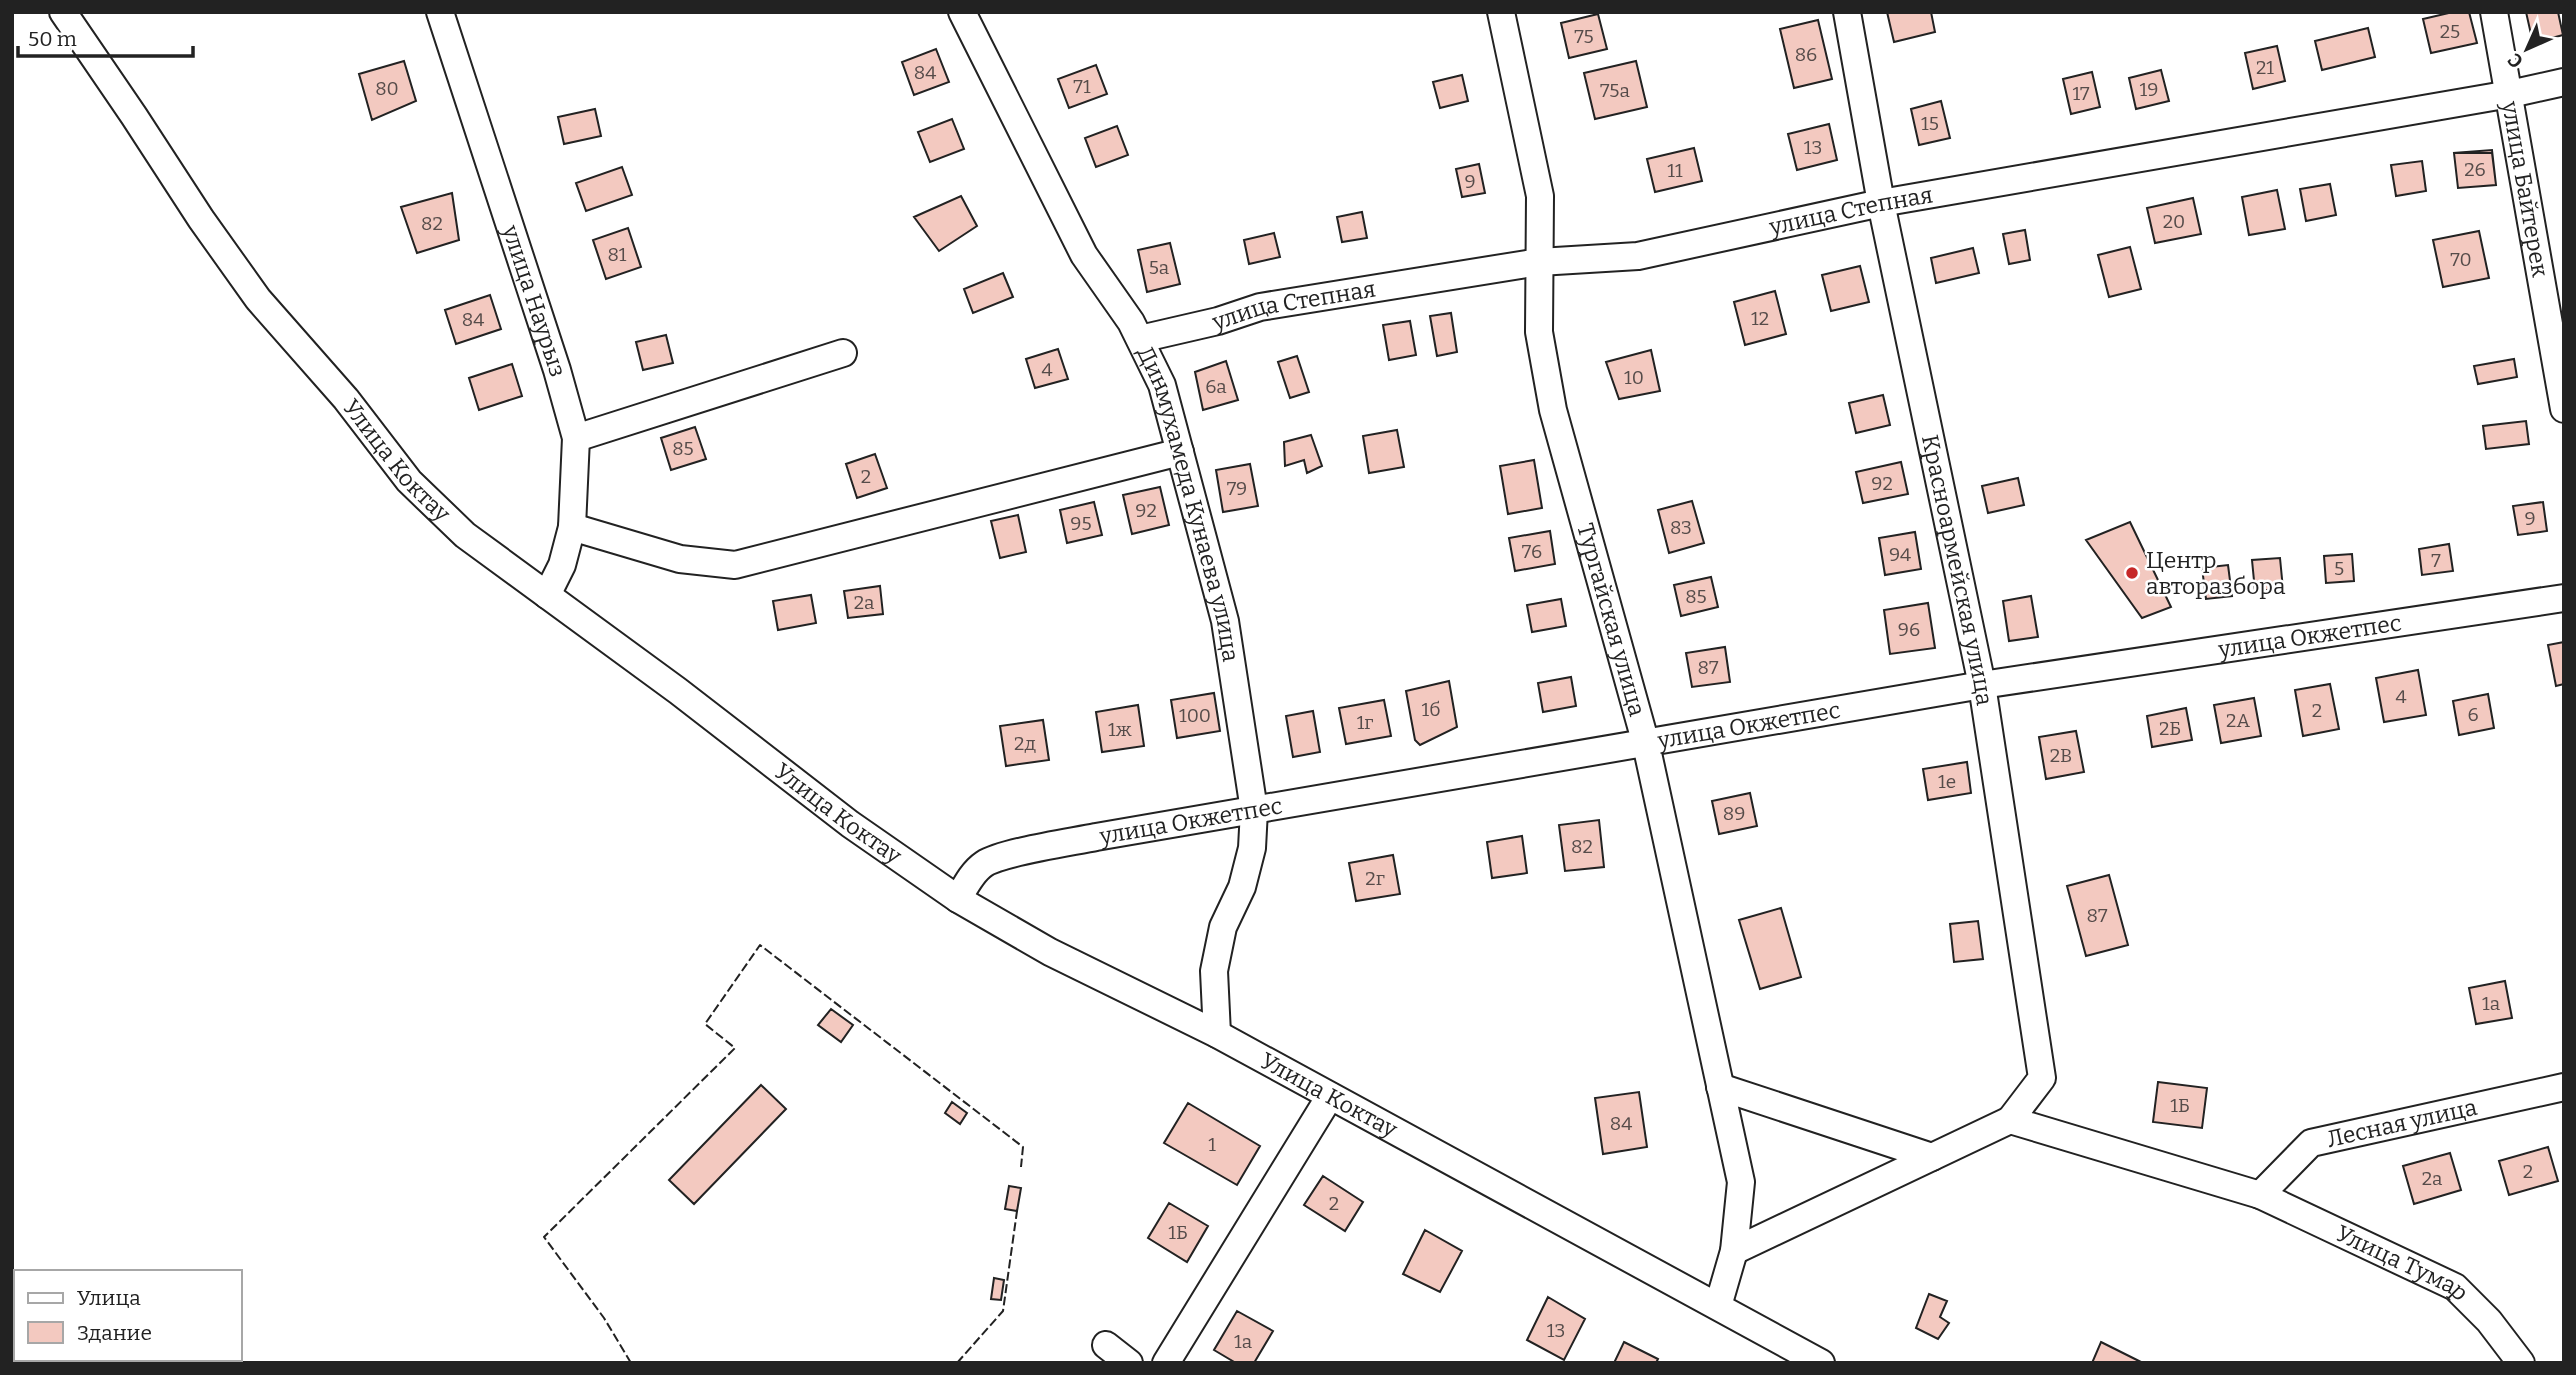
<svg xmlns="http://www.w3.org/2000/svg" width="2576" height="1375" font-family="Bitter,serif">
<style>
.building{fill:#f3c9c0;stroke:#222;stroke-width:2}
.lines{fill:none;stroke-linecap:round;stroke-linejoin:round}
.minor-casing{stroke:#222;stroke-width:30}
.minor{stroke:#fff;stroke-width:26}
.fence{stroke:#222;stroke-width:2;stroke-dasharray:9 3.5;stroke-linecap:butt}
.poi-dot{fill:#c62828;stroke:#fff;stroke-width:2.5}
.labels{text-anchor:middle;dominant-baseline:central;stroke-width:5;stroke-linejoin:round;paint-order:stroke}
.number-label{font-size:19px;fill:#564c4a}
.street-label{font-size:23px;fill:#222;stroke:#fff}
.poi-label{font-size:23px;fill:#222;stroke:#fff;text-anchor:start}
</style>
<rect width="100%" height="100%" fill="#fff"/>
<path class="building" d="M1887 12H1931L1935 32 1894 42Z
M2453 12H2469L2477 43 2431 53 2423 19Z
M2526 12H2558L2563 35 2533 43Z
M1598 14 1607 49 1569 58 1561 23Z
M1818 20 1832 79 1794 88 1780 29Z
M2368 28 2375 57 2322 70 2315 41Z
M2277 46 2285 81 2253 89 2245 53Z
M936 49 949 82 914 95 902 62Z
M404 61 416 101 372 120 359 74Z
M1636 61 1647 107 1595 119 1584 73Z
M1096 65 1107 94 1069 108 1058 79Z
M2161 70 2169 101 2136 109 2129 78Z
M2092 72 2100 107 2071 114 2063 79Z
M1462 75 1468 101 1440 108 1433 82Z
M1941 101 1950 138 1919 145 1911 109Z
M1941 101 1950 138 1919 145 1911 109Z
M595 109 601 136 564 144 558 117Z
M952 119 964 149 930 162 918 132Z
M1829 124 1837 160 1797 170 1788 134Z
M1117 126 1128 155 1096 167 1085 138Z
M1694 148 1702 181 1655 192 1647 159Z
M2492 150 2496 185 2458 188 2454 153Z
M2454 153H2492L2496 185 2458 188Z
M2422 161 2426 191 2396 196 2391 165Z
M1479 164 1485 193 1462 197 1456 169Z
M1479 164 1485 193 1462 197 1456 169Z
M622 167 632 195 586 211 576 183Z
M2330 184 2336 215 2306 221 2300 189Z
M2277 190 2285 229 2249 235 2242 197Z
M452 193 459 240 417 253 401 207Z
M961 196 977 226 939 251 914 217Z
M2193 198 2201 234 2155 243 2147 208Z
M1362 212 1367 238 1342 242 1337 217Z
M628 228 641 267 606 279 593 240Z
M2025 230 2030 260 2009 264 2003 234Z
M2479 231 2489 278 2443 287 2433 240Z
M1274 233 1280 257 1249 264 1244 240Z
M1170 243 1180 284 1147 292 1138 250Z
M2130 247 2141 289 2109 297 2098 255Z
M1973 248 1979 273 1936 283 1931 258Z
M1973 248 1979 273 1936 283 1931 258Z
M1860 266 1869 302 1831 311 1822 275Z
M1003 273 1013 297 973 313 964 289Z
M1775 291 1786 334 1745 345 1734 302Z
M490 295 501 329 456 344 445 310Z
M1451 313 1457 352 1437 356 1430 316Z
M1410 321 1416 355 1389 360 1383 325Z
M666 335 673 363 643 370 636 342Z
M1058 349 1068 379 1035 388 1026 359Z
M1651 350 1660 391 1619 399 1606 362Z
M1297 356 1309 392 1290 398 1278 362Z
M2514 359 2517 377 2478 384 2474 366Z
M1226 361 1238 400 1203 410 1195 372Z
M512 364 522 396 479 410 469 378Z
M1883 395 1890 425 1856 433 1849 403Z
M2526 421 2529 444 2486 449 2483 426Z
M695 427 706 459 671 470 661 438Z
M1397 430 1404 467 1369 473 1363 436Z
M1311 435 1322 466 1307 473 1304 460 1285 466 1284 442Z
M875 454 887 488 857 498 846 464Z
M1534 460 1542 508 1508 514 1500 466Z
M1901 462 1908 494 1863 503 1856 472Z
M1250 464 1258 506 1223 512 1216 470Z
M2018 478 2024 505 1988 513 1982 486Z
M1160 487 1169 525 1132 534 1123 495Z
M1692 501 1704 543 1669 553 1658 510Z
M1094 502 1102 535 1067 543 1060 510Z
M2543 502 2547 531 2518 535 2513 506Z
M1018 515 1026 552 1000 558 991 521Z
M2130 522 2171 607 2142 618 2086 540Z
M1550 531 1555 564 1515 571 1509 538Z
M1915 532 1921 569 1885 575 1879 538Z
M2449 544 2453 571 2422 575 2419 549Z
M2352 554 2354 581 2326 583 2324 556Z
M2280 558 2283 589 2255 591 2252 560Z
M2228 565 2232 596 2206 599 2202 568Z
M1711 577 1718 607 1681 616 1674 585Z
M880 586 883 614 848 618 844 591Z
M811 595 816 623 778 630 773 601Z
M2031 596 2038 637 2009 641 2003 601Z
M1561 599 1566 626 1532 632 1527 605Z
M1928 603 1935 648 1890 654 1884 610Z
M2564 642V684L2556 686 2548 645Z
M1725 647 1730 682 1692 687 1686 653Z
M2418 670 2426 715 2384 722 2376 678Z
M1571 677 1576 706 1543 712 1538 683Z
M1449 681 1457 727 1420 745 1415 740 1406 691Z
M2330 684 2339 729 2303 736 2295 690Z
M1214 693 1220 731 1177 738 1171 700Z
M2488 694 2494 728 2459 735 2453 701Z
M2254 698 2261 736 2221 743 2214 705Z
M1384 700 1391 736 1346 744 1339 708Z
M1138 705 1144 746 1102 752 1096 712Z
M2186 708 2192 740 2152 747 2147 716Z
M1313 711 1320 752 1293 757 1286 716Z
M1043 720 1049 760 1006 766 1000 726Z
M2076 731 2084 772 2046 779 2039 737Z
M1967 762 1971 793 1928 800 1923 769Z
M1750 793 1757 826 1719 834 1712 801Z
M1599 820 1604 867 1565 871 1559 825Z
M1522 836 1527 873 1492 878 1487 842Z
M1393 855 1400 894 1356 901 1349 863Z
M2109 875 2128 945 2086 956 2067 886Z
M1781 908 1801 977 1760 989 1739 920Z
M1978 921 1983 959 1954 962 1950 924Z
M2505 981 2512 1018 2476 1024 2469 988Z
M831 1009 853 1025 841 1042 818 1025Z
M2158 1082 2207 1088 2202 1128 2153 1122Z
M761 1085 786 1109 694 1204 669 1180Z
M1639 1092 1647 1147 1603 1154 1595 1098Z
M952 1102 967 1113 960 1124 945 1113Z
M1188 1103 1260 1146 1237 1185 1164 1143Z
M2548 1147 2558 1181 2509 1195 2499 1161Z
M2450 1153 2461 1190 2414 1204 2403 1166Z
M1323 1176 1363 1202 1345 1231 1304 1205Z
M1009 1186 1021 1188 1017 1211 1005 1209Z
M1169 1203 1208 1226 1187 1262 1148 1238Z
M1425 1230 1462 1251 1440 1292 1403 1274Z
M994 1278 1004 1280 1001 1300 991 1299Z
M1929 1294 1947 1301 1940 1317 1949 1323 1938 1339 1916 1328Z
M1548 1297 1585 1319 1564 1360 1527 1340Z
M1237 1311 1273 1331 1254 1363H1236L1214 1350Z
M1624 1342 1658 1359 1656 1363H1614Z
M2101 1342 2143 1363H2092Z"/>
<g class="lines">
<defs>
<g id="minor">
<path id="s1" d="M63 12 134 116 201 219 258 299 346 399 409 481 465 535 678 691 850 824 958 899 1050 952 1217 1034 1821 1363"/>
<path id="s2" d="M440 12 557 370 576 438 572 527 562 565 547 595"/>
<path id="s3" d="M962 12 1084 255 1131 322 1162 385 1225 621 1254 810 1252 848 1242 887 1223 927 1214 971 1217 1034"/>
<path id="s4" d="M1501 12 1540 196 1539 332 1553 410 1646 744 1741 1182 1734 1251 1718 1306"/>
<path id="s5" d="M1847 12 1881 203 1982 685 2042 1078 2010 1120"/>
<path id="s6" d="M2494 12 2564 409"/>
<path id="s7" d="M1140 339 1218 321 1260 307 1539 262 1638 256 1881 203 2510 94 2564 82"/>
<path d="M576 438 843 353"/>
<path d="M572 527 680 559 735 565 1180 452"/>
<path id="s8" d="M958 899C965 887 972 872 984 864 1002 852 1072 842 1096 837L1982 685 2564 598"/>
<path d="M1720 1087 1932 1157"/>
<path id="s9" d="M2260 1195 2311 1143 2564 1087"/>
<path id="s10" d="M1734 1251 2010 1120 2260 1195 2455 1287 2489 1321 2521 1363"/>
<path d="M1106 1345 1129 1363"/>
<path d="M1166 1363 1330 1096"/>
</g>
</defs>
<use href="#minor" class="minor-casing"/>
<use href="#minor" class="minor"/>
<path class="fence" d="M631 1363 604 1318 544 1237 735 1048 705 1024 760 945 1023 1147 1021 1167
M957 1363 1003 1311 1017 1211"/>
</g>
<circle class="poi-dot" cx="2132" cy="573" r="7"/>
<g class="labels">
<g class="number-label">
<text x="2450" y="31">25</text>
<text x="1584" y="36">75</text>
<text x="1806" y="54">86</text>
<text x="2265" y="67">21</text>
<text x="925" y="72">84</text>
<text x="1082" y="86">71</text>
<text x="387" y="88">80</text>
<text x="2149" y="89">19</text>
<text x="1615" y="90">75а</text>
<text x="2081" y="93">17</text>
<text x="1930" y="123">15</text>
<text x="1813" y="147">13</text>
<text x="2475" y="169">26</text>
<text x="1675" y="170">11</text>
<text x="1470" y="181">9</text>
<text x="2174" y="221">20</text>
<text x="432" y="223">82</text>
<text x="617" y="254">81</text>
<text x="2461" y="259">70</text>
<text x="1159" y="267">5а</text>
<text x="1760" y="318">12</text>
<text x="473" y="319">84</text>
<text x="1047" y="369">4</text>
<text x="1634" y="377">10</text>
<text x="1216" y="386">6а</text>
<text x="683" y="448">85</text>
<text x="866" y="476">2</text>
<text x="1882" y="483">92</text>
<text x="1237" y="488">79</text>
<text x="1146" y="510">92</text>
<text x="2530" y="518">9</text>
<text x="1081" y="523">95</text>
<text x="1681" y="527">83</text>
<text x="1532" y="551">76</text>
<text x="1900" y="554">94</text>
<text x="2436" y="560">7</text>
<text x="2339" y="568">5</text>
<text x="1696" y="596">85</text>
<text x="864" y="602">2а</text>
<text x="1909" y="629">96</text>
<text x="1708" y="667">87</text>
<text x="2401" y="696">4</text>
<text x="1431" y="709">1б</text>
<text x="2317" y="710">2</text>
<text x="2473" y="714">6</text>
<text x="1195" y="715">100</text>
<text x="2238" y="720">2А</text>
<text x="1365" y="722">1г</text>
<text x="2170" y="728">2Б</text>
<text x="1120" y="729">1ж</text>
<text x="1025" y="743">2д</text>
<text x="2061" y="755">2В</text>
<text x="1947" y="781">1e</text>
<text x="1734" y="813">89</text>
<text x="1582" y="846">82</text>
<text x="1375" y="878">2г</text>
<text x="2097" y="915">87</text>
<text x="2491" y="1003">1а</text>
<text x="2180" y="1105">1Б</text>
<text x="1621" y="1123">84</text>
<text x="1212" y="1144">1</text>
<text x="2528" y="1171">2</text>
<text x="2432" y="1178">2а</text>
<text x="1334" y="1203">2</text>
<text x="1178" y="1232">1Б</text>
<text x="1556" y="1330">13</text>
<text x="1243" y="1341">1а</text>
</g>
<g class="street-label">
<text stroke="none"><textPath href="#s6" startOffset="180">улица Байтерек</textPath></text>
<text stroke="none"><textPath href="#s7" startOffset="724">улица Степная</textPath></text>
<text stroke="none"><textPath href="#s2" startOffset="304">улица Наурыз</textPath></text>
<text stroke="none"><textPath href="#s7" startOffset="158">улица Степная</textPath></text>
<text stroke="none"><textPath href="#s1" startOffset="560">Улица Коктау</textPath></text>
<text stroke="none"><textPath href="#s3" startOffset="546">Динмухамеда Кунаева улица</textPath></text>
<text stroke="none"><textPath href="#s5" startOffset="569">Красноармейская улица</textPath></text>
<text stroke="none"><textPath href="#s4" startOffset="621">Тургайская улица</textPath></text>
<text stroke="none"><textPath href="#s8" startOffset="1390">улица Окжетпес</textPath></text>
<text stroke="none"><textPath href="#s8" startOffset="822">улица Окжетпес</textPath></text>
<text stroke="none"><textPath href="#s1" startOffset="1127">Улица Коктау</textPath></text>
<text stroke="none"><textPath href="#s8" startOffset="256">улица Окжетпес</textPath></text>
<text stroke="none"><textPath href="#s1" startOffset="1694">Улица Коктау</textPath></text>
<text stroke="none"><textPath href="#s9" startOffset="166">Лесная улица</textPath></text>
<text stroke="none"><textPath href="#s10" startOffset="724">Улица Тумар</textPath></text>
</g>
<g class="poi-label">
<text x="2146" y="560">Центр<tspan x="2146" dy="26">авторазбора</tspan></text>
</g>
</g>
<rect width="2576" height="1375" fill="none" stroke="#222222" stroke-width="28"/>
<rect x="14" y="1270" width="228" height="91" fill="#ffffff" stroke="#a7a7a7" stroke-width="2"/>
<rect x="28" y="1293" width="35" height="10" fill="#ffffff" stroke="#a7a7a7" stroke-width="2"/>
<text x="77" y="1305" font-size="21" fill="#222222">Улица</text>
<rect x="28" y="1322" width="35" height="21" fill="#f3c9c0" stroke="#a7a7a7" stroke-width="2"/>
<text x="77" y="1340" font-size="21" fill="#222222">Здание</text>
<g transform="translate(2527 49) rotate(225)" stroke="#ffffff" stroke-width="5" paint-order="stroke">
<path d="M0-5L12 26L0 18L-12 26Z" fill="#222222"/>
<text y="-10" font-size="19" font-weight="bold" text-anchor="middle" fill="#222222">С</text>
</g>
<path d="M18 46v10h175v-10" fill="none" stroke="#222222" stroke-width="3.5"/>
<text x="28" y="46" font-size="21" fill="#222222" stroke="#ffffff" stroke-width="5" paint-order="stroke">50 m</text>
</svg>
